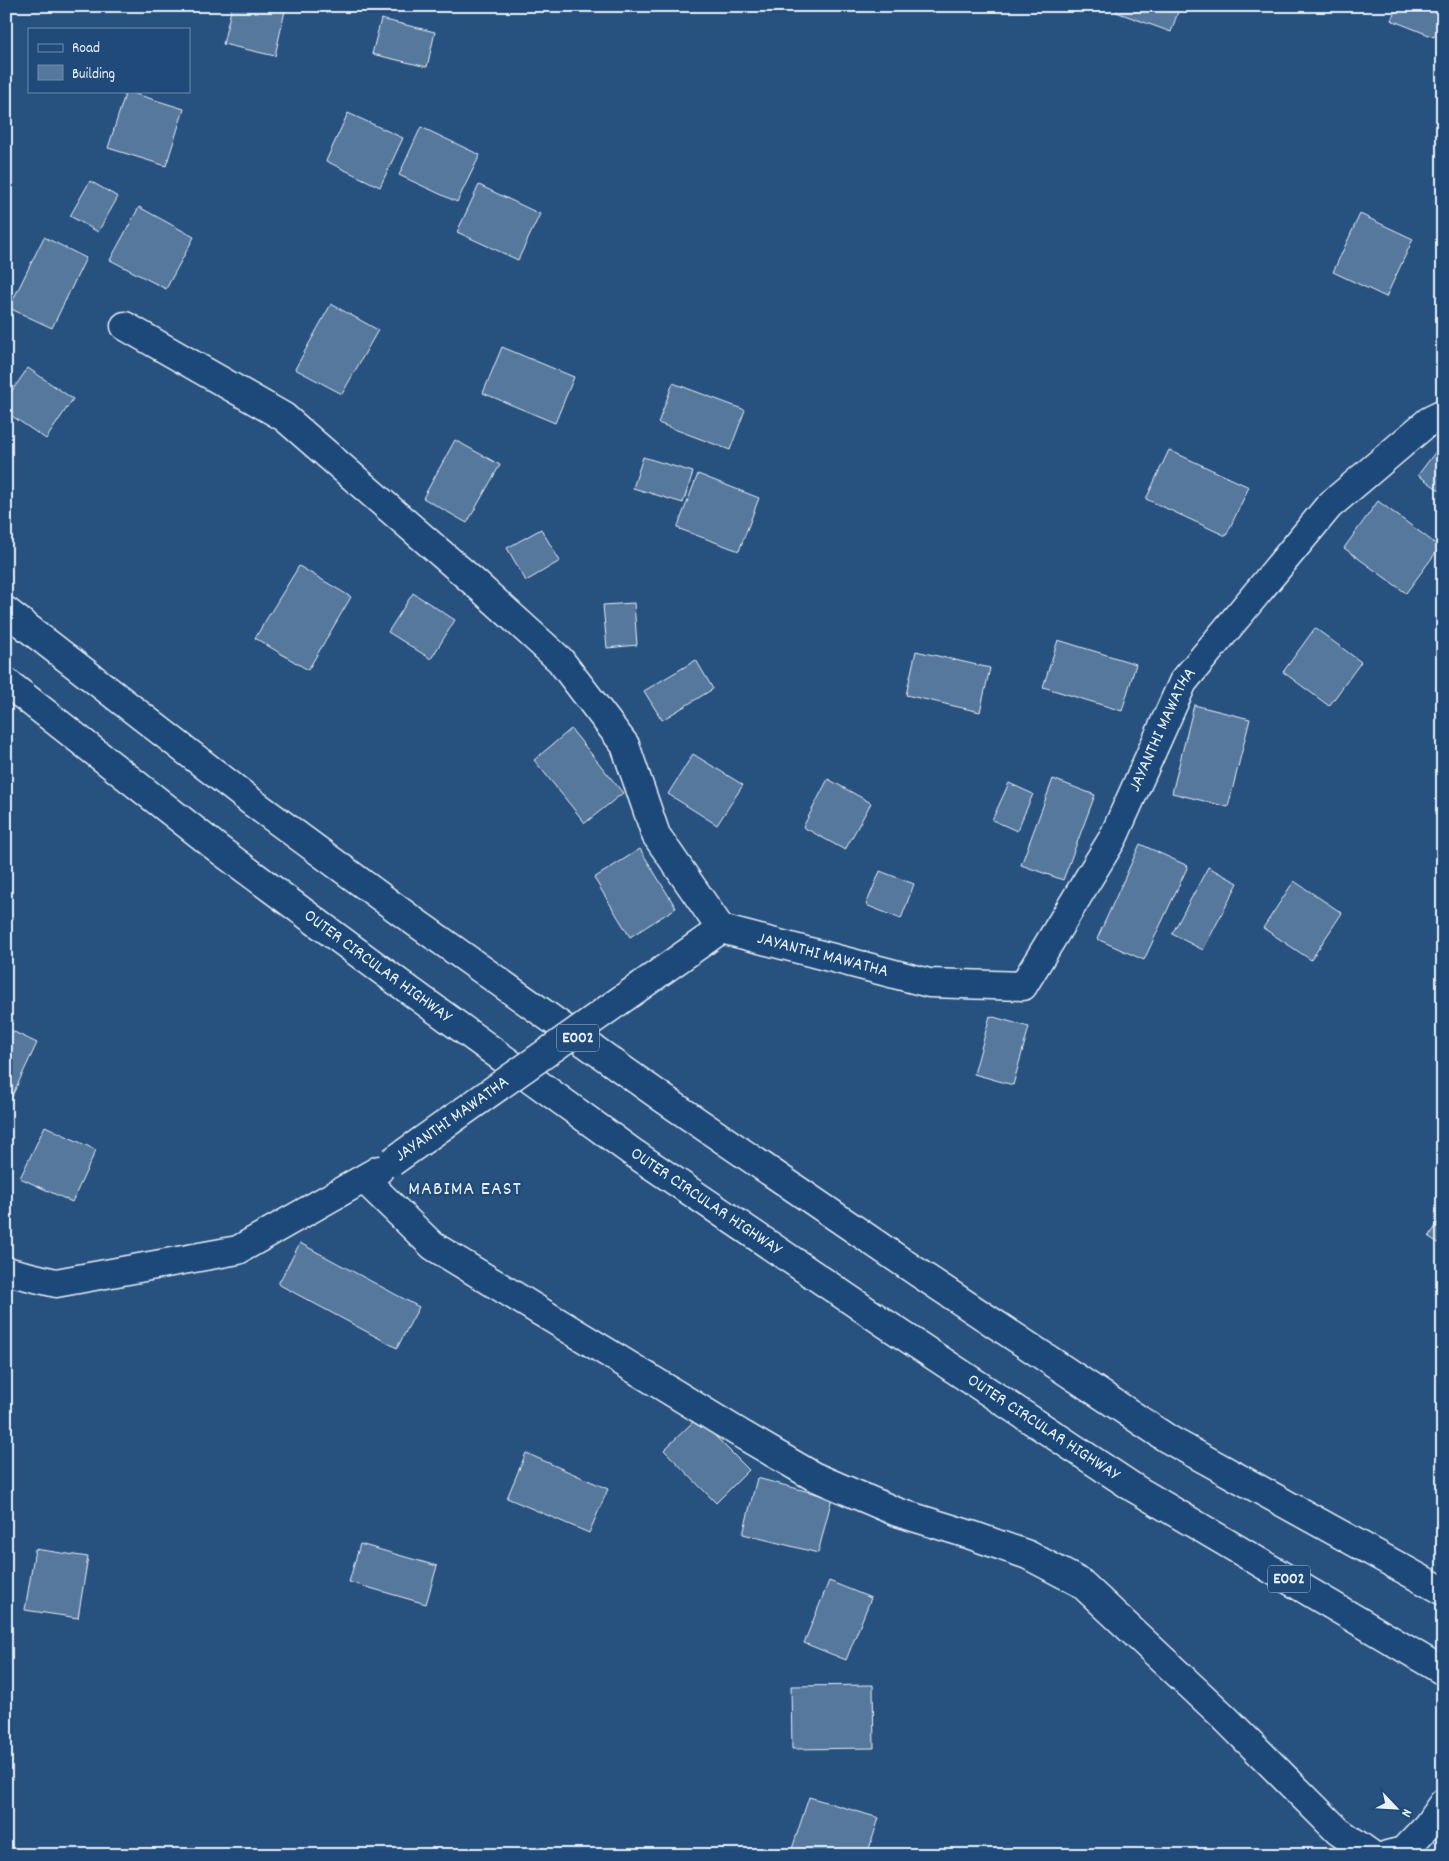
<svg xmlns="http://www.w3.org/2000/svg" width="1449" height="1861" font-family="Dekko,sans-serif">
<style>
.building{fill:#57789d;stroke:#e8f1f8}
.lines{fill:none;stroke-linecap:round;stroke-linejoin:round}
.minor-casing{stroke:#e8f1f8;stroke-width:31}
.motorway-casing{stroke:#e8f1f8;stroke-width:31}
.minor{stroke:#1f4a7a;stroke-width:28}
.motorway{stroke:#1f4a7a;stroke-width:28}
.minor-bridge-casing{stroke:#e8f1f8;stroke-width:31;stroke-linecap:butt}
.minor-bridge{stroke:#1f4a7a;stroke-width:28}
.labels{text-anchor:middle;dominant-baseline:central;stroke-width:5;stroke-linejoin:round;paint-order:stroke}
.shield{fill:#1f4a7a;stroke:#acbfd2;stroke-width:1}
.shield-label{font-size:16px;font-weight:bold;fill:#e8f1f8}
.street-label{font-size:18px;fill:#e8f1f8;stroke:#1f4a7a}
.quarter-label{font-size:20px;letter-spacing:1px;fill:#e8f1f8;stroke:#1f4a7a}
</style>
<rect width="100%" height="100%" fill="#27517f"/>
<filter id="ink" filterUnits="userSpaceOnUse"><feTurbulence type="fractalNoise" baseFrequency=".02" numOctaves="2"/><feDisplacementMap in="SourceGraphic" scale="10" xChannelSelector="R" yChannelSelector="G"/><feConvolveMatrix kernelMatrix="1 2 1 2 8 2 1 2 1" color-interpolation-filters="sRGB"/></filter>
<g filter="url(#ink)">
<path class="building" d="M232 6H286L275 56 223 44Z
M1119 6H1180L1171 32 1116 12Z
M1397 6H1443V16L1434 37 1391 20Z
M381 19 435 32 427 67 372 54Z
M126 91 184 109 166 166 108 148Z
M348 113 403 138 380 187 326 161Z
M421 127 480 155 457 202 399 175Z
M90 181 118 197 98 232 70 216Z
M479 185 540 214 518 260 457 232Z
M139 207 194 237 166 289 110 260Z
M1360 214 1413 239 1386 297 1333 272Z
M44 237 86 258 52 328 9 308Z
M331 304 378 330 342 394 295 369Z
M502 347 574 377 555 423 483 393Z
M28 368 73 399 46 439 6 412V399Z
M673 383 745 410 730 450 658 423Z
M455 440 500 465 467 523 423 498Z
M1443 442V493L1418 475Z
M1169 450 1249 487 1226 536 1146 499Z
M643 457 693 472 683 503 633 488Z
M698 474 759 498 739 551 677 528Z
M1378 501 1440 547 1406 593 1344 548Z
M541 529 560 561 526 581 507 548Z
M299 566 351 597 308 670 255 638Z
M413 593 455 620 431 659 388 632Z
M634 603 637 645 607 648 603 605Z
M1315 628 1361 662 1329 706 1283 672Z
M1058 640 1136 664 1122 711 1043 687Z
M916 651 990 668 980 712 906 695Z
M696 660 713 689 662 720 644 691Z
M1194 705 1250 719 1228 807 1172 793Z
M571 729 623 793 585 823 534 760Z
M693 754 743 785 717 825 668 794Z
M828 779 871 803 845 850 803 827Z
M1053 779 1095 795 1063 880 1021 865Z
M1009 783 1033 794 1017 831 992 820Z
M1140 844 1188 866 1144 960 1097 939Z
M640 849 676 908 630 937 594 878Z
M1208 867 1238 883 1203 950 1172 934Z
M880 871 914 884 901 919 866 905Z
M1294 881 1342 913 1311 960 1263 928Z
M990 1016 1029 1027 1013 1085 974 1074Z
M6 1028 37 1043 6 1109Z
M45 1126 96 1150 72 1202 20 1178Z
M1443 1215V1246L1429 1237Z
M300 1243 419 1307 397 1348 278 1284Z
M697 1418 749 1470 716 1503 664 1450Z
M526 1453 608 1489 589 1533 507 1498Z
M757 1478 832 1498 818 1553 743 1534Z
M360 1544 437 1566 426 1604 349 1582Z
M35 1549 88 1557 78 1618 25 1610Z
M829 1581 871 1598 846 1660 804 1643Z
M873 1685 874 1748 792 1749 791 1686Z
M809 1797 879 1818 867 1855H790Z"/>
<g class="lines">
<defs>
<g id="minor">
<path d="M125 326 284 417 475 583 560 660 625 745 656 835 721 929"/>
<path id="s1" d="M642 985 721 929 929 983 1023 986 1113 838 1183 682 1329 506 1429 421 1443 414"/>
<path d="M364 1179 433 1246 741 1434 813 1476 897 1512 971 1535 1028 1555 1081 1583 1223 1716 1338 1831 1372 1855"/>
<path d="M6 1271 56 1283 238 1250 379 1170"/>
<path d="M1387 1855 1403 1851 1427 1826 1443 1803"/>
</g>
<g id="motorway">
<path d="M6 611 252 802 408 917 664 1099 920 1274 1168 1439 1443 1591"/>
<path id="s2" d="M6 682 221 851 373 964 632 1152 886 1324 1134 1488 1443 1671"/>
</g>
</defs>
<use href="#minor" class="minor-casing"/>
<use href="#motorway" class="motorway-casing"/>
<use href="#minor" class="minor"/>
<use href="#motorway" class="motorway"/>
<defs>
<g id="minor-bridge">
<path id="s3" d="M392 1162 642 985"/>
</g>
</defs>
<use href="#minor-bridge" class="minor-bridge-casing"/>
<use href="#minor-bridge" class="minor-bridge"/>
</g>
</g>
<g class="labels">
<g class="shield">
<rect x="557" y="1024.5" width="42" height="27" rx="4"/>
<rect x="1268" y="1565.5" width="42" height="27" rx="4"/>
</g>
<g class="shield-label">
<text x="578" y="1038">E002</text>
<text x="1289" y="1579">E002</text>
</g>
<g class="street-label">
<text stroke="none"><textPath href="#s1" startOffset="698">JAYANTHI MAWATHA</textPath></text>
<text stroke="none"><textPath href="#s1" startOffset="202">JAYANTHI MAWATHA</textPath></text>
<text stroke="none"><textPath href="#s2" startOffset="468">OUTER CIRCULAR HIGHWAY</textPath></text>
<text stroke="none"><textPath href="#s3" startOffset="74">JAYANTHI MAWATHA</textPath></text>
<text stroke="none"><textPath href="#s2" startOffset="872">OUTER CIRCULAR HIGHWAY</textPath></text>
<text stroke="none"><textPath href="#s2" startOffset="1278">OUTER CIRCULAR HIGHWAY</textPath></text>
</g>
<g class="quarter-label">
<text x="465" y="1190">MABIMA EAST</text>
</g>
</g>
<rect width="1449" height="1861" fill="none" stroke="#1f4a7a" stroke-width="25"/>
<rect x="12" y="12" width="1424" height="1836" fill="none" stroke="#e8f1f8" stroke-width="2" filter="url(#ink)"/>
<rect x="28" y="28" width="162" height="65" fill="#1f4a7a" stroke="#6f8dac"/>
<rect x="38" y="44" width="25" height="8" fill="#1f4a7a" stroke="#6f8dac"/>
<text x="72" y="52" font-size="15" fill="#e8f1f8">Road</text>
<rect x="38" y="65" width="25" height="15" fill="#57789d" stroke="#6f8dac"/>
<text x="72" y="78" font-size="15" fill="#e8f1f8">Building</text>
<g transform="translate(1396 1808) rotate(115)" stroke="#1f4a7a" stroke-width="4" paint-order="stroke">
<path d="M0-4L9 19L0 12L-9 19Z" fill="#e8f1f8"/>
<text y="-8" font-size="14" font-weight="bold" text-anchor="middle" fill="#e8f1f8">N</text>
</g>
</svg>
